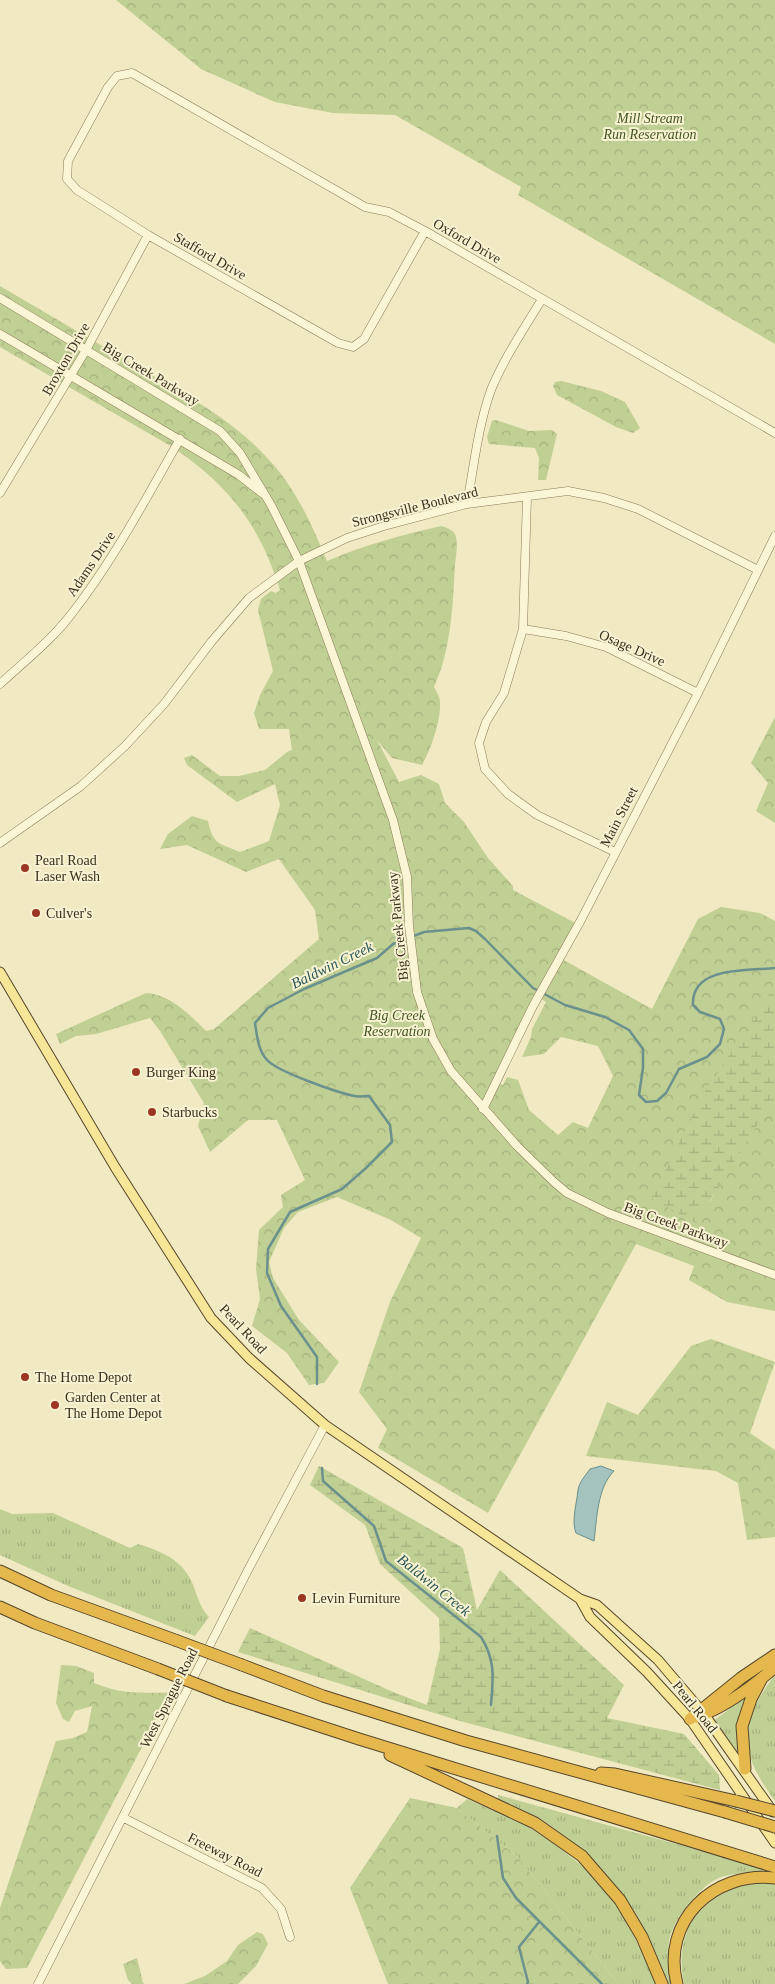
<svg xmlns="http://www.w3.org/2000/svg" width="775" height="1984" font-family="Georgia,serif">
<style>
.grass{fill:url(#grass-tufts)}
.forest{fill:url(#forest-crowns);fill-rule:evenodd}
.wetland{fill:url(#wetland-marsh)}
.water{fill:#a4c2be;stroke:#6a918d}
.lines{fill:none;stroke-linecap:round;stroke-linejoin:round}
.stream{stroke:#6a918d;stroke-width:2.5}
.minor-casing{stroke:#8b7a58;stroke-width:9}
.major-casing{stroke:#58472c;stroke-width:11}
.highway-casing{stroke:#58472c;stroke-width:13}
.minor{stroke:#faf5d5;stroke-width:8}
.major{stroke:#f6e697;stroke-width:9}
.highway{stroke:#e4b84d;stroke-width:11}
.highway-bridge-casing{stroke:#58472c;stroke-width:13;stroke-linecap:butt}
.highway-bridge{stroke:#e4b84d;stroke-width:11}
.poi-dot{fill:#9d3524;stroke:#f7f2d1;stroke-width:2}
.labels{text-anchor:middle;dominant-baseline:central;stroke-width:4;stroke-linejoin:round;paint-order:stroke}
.park-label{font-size:14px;font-style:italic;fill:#425722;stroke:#f7f2d1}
.street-label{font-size:14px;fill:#3a2f1d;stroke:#f7f2d1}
.poi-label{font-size:14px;fill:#3a2f1d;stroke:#f7f2d1;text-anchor:start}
.water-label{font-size:15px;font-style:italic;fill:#2b565a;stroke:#f7f2d1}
</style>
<defs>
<pattern id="grass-tufts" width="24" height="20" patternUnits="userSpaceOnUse" patternTransform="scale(1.25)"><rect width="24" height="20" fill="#c0cf94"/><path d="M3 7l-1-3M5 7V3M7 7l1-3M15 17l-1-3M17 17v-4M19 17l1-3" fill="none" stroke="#a6b27f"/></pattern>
<pattern id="forest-crowns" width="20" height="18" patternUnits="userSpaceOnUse" patternTransform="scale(1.25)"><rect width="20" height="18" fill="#c0cf94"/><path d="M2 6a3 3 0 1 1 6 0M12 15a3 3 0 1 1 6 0" fill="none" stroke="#a6b27f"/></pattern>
<pattern id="wetland-marsh" width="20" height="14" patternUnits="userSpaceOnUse" patternTransform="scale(1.25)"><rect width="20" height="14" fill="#c0cf94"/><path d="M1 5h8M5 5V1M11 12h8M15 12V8" fill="none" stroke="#a6b27f"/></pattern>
</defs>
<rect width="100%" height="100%" fill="#f0e9c1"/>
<path class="grass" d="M0 1509 12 1514 53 1513 130 1548 138 1544C157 1550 177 1557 188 1575 197 1589 196 1602 209 1617L195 1636 68 1586 0 1555Z
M775 1675V1801C738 1750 737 1725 775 1675Z
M747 1696 738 1754 713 1721Z
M498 1795 764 1868V1872C750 1873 734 1873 721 1877 701 1884 672 1920 669 1942 668 1948 670 1978 671 1984H667L629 1906 535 1819 498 1799Z
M467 1799 537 1830 591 1873 615 1903 629 1926 658 1984H618L518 1857 457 1808Z
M752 1883 775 1884V1984H684C676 1944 688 1909 726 1890 733 1886 743 1885 752 1883Z"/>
<path class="forest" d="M116 0H775V344L518 195 521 187 395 115 333 113 275 102 201 69Z
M0 286C46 313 92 340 138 367 186 395 234 420 271 462 297 491 312 525 327 561 364 545 402 535 441 526 448 528 454 530 456 537 458 545 456 556 455 564 453 605 451 650 434 687 436 691 440 697 440 702 441 721 431 749 422 765L392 758 377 740 399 782 421 775 439 784 445 803 464 822 488 858 513 886V890L577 924 560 958 652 1009 698 919 721 907 760 913 775 921V1311L727 1302 689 1280 694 1266 636 1244 488 1513 378 1448 387 1429 359 1392 390 1302 421 1238 391 1220 337 1197 298 1212 284 1228 269 1262 273 1278 299 1320 339 1362 324 1383 309 1385 287 1353 252 1326 260 1299 256 1269 259 1230 283 1207 281 1195 305 1180 277 1120H248L210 1152 198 1126 204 1103 160 1031 150 1018 96 1034 76 1036 60 1044 56 1034 146 993C170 994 190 1015 206 1031L214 1029 319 939 315 910 279 859 246 872 187 845 160 849 168 834 192 816 208 821C213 845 219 843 240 852L269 841 280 805 275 784 237 802 187 765 184 758 192 755 220 776H239L265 770 287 752 292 750 289 729H259L254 713 260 695 273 671 258 610 261 599 271 591 276 593 280 590C259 524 231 488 174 448L0 347ZM540 998 546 1002 532 1029 531 1037 522 1057 544 1054 561 1037 598 1046 613 1076 588 1128 573 1122 558 1135 529 1110 518 1080 507 1077 503 1085 497 1082ZM703 1095 754 1118 710 1202Z
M561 381 601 391 625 402 640 428 633 433 616 427 557 395 553 386 555 382Z
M496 420 529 431 552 430 557 434 546 480H538L539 458 535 448 489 444 487 437 492 421Z
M775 717V823L756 811 768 783 751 763Z
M711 1339 775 1362 750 1433 775 1450V1537L747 1540 738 1483 716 1471 586 1456 607 1402 638 1415 691 1346Z
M61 1665 76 1666 94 1673V1683C123 1695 140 1692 170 1693L27 1968 6 1969 0 1961V1908L56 1741 73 1738 87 1732 92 1706 75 1711 69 1722 63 1719 56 1703Z
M410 1798 457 1808 518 1857 618 1984H388L350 1888Z
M257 1932 263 1934 268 1944 256 1966 238 1984H184L205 1976 227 1961 238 1945Z
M137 1958 143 1983 145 1984H132L128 1980 123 1964Z"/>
<path class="wetland" d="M775 985V1100L769 1106 696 1223 651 1198 703 1095Z
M319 1466 463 1548 477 1610 500 1570 624 1685 607 1718 684 1734 719 1775 720 1790 460 1721 238 1652 250 1628 393 1692 427 1705 440 1649 439 1618 380 1564 365 1525 310 1485Z"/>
<path class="water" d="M601 1466 614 1471C597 1488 597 1519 594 1541L576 1533C571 1522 577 1502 578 1490 579 1482 586 1475 590 1469Z"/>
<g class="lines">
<path class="stream" d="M317 1384V1357L281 1306 267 1273 268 1249 290 1212 342 1189 366 1168 392 1142 390 1125 369 1096C364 1096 358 1097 354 1096 336 1092 278 1072 267 1060 258 1050 257 1036 255 1023L268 1008 304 989 377 958 393 944 424 932 469 928 476 931 485 939 533 988 565 1005 605 1017 629 1030 643 1049V1068L639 1095 646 1102 657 1101 666 1093 679 1069 707 1057 720 1044 724 1029 720 1019 700 1012 693 1005C691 966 747 971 775 968
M322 1468 323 1481 374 1526 386 1561 481 1637C496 1661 493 1678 491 1705
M497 1836 503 1878 516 1898 602 1984
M527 1984 528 1982 519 1947 539 1922"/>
<defs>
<path id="minor" d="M425 231 364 339 353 347 338 343 148 235 77 190 67 179 68 161 108 87 117 76 132 73 365 207 389 212 425 231 775 433
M0 298 220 431 240 453 271 505 299 561 393 820 407 877 409 926 417 992 433 1039 451 1071 517 1146 554 1182 567 1193 608 1213 775 1275
M0 334 239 475 262 493
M0 493 86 350 148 235
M527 497 523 629 504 693 486 722 479 743 485 769 508 794 537 815 615 852
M467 504C474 466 478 426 491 390 504 358 524 329 542 299
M523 629 566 636 606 647 698 693
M0 684C25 661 53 639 73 612 115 558 146 498 180 439
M0 843 81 786 125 746 164 704 212 641 249 598 299 561 347 538 384 526 467 504 568 491 604 498 638 509 758 570
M483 1109 533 1006 581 920 698 693 775 536
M124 1818 262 1888 281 1909 290 1937
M38 1984 248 1570 325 1425"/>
<path id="major" d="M0 972 115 1167 211 1318 249 1358 325 1425 580 1599 597 1605 658 1660 704 1714 773 1812
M580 1599 590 1617 647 1672 690 1719 775 1843"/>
<path id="highway" d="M0 1571 51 1595 175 1640
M0 1607 35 1623 158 1669
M242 1665 323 1696 466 1741 725 1812
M227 1696 359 1739 775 1867
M697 1717C725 1707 752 1687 775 1667
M690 1719 741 1678 775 1655
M390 1755 535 1823 582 1856 620 1900 642 1937 662 1984
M745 1769 742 1726 751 1699 761 1680
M601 1773 615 1774 736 1801
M677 1984C661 1921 713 1871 775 1878"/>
</defs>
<use href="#minor" class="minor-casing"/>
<use href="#major" class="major-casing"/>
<use href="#highway" class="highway-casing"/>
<use href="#minor" class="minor"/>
<use href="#major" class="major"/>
<use href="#highway" class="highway"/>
<defs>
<path id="highway-bridge" d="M175 1640 242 1665
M158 1669 227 1696
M736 1801 775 1811
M725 1812 775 1827"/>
</defs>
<use href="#highway-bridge" class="highway-bridge-casing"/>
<use href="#highway-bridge" class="highway-bridge"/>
</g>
<g class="poi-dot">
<circle cx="25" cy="868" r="5"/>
<circle cx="36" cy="913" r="5"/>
<circle cx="136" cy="1072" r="5"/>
<circle cx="152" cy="1112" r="5"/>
<circle cx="25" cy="1377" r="5"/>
<circle cx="55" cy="1405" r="5"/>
<circle cx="302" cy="1598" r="5"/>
</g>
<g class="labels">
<g class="park-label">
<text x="650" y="118">Mill Stream<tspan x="650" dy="16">Run Reservation</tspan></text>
<text x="397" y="1015">Big Creek<tspan x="397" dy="16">Reservation</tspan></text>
</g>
<g class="street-label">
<text transform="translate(467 241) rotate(30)">Oxford Drive</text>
<text transform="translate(210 256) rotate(30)">Stafford Drive</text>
<text transform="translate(66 359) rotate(-60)">Broxton Drive</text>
<text transform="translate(151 374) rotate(31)">Big Creek Parkway</text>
<text transform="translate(415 507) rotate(-14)">Strongsville Boulevard</text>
<text transform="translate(91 564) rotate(-56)">Adams Drive</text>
<text transform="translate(632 648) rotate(24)">Osage Drive</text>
<text transform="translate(619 817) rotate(-63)">Main Street</text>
<text transform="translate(398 926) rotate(-96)">Big Creek Parkway</text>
<text transform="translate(676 1225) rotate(20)">Big Creek Parkway</text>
<text transform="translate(243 1329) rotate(47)">Pearl Road</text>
<text transform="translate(169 1698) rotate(-63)">West Sprague Road</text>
<text transform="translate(695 1707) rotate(51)">Pearl Road</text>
<text transform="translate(225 1855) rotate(27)">Freeway Road</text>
</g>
<g class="poi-label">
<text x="35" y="860">Pearl Road<tspan x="35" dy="16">Laser Wash</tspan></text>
<text x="46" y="913">Culver's</text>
<text x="146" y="1072">Burger King</text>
<text x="162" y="1112">Starbucks</text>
<text x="35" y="1377">The Home Depot</text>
<text x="65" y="1397">Garden Center at<tspan x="65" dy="16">The Home Depot</tspan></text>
<text x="312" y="1598">Levin Furniture</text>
</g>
<g class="water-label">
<text transform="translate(332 965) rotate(-26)">Baldwin Creek</text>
<text transform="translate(434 1585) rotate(39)">Baldwin Creek</text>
</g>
</g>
</svg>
